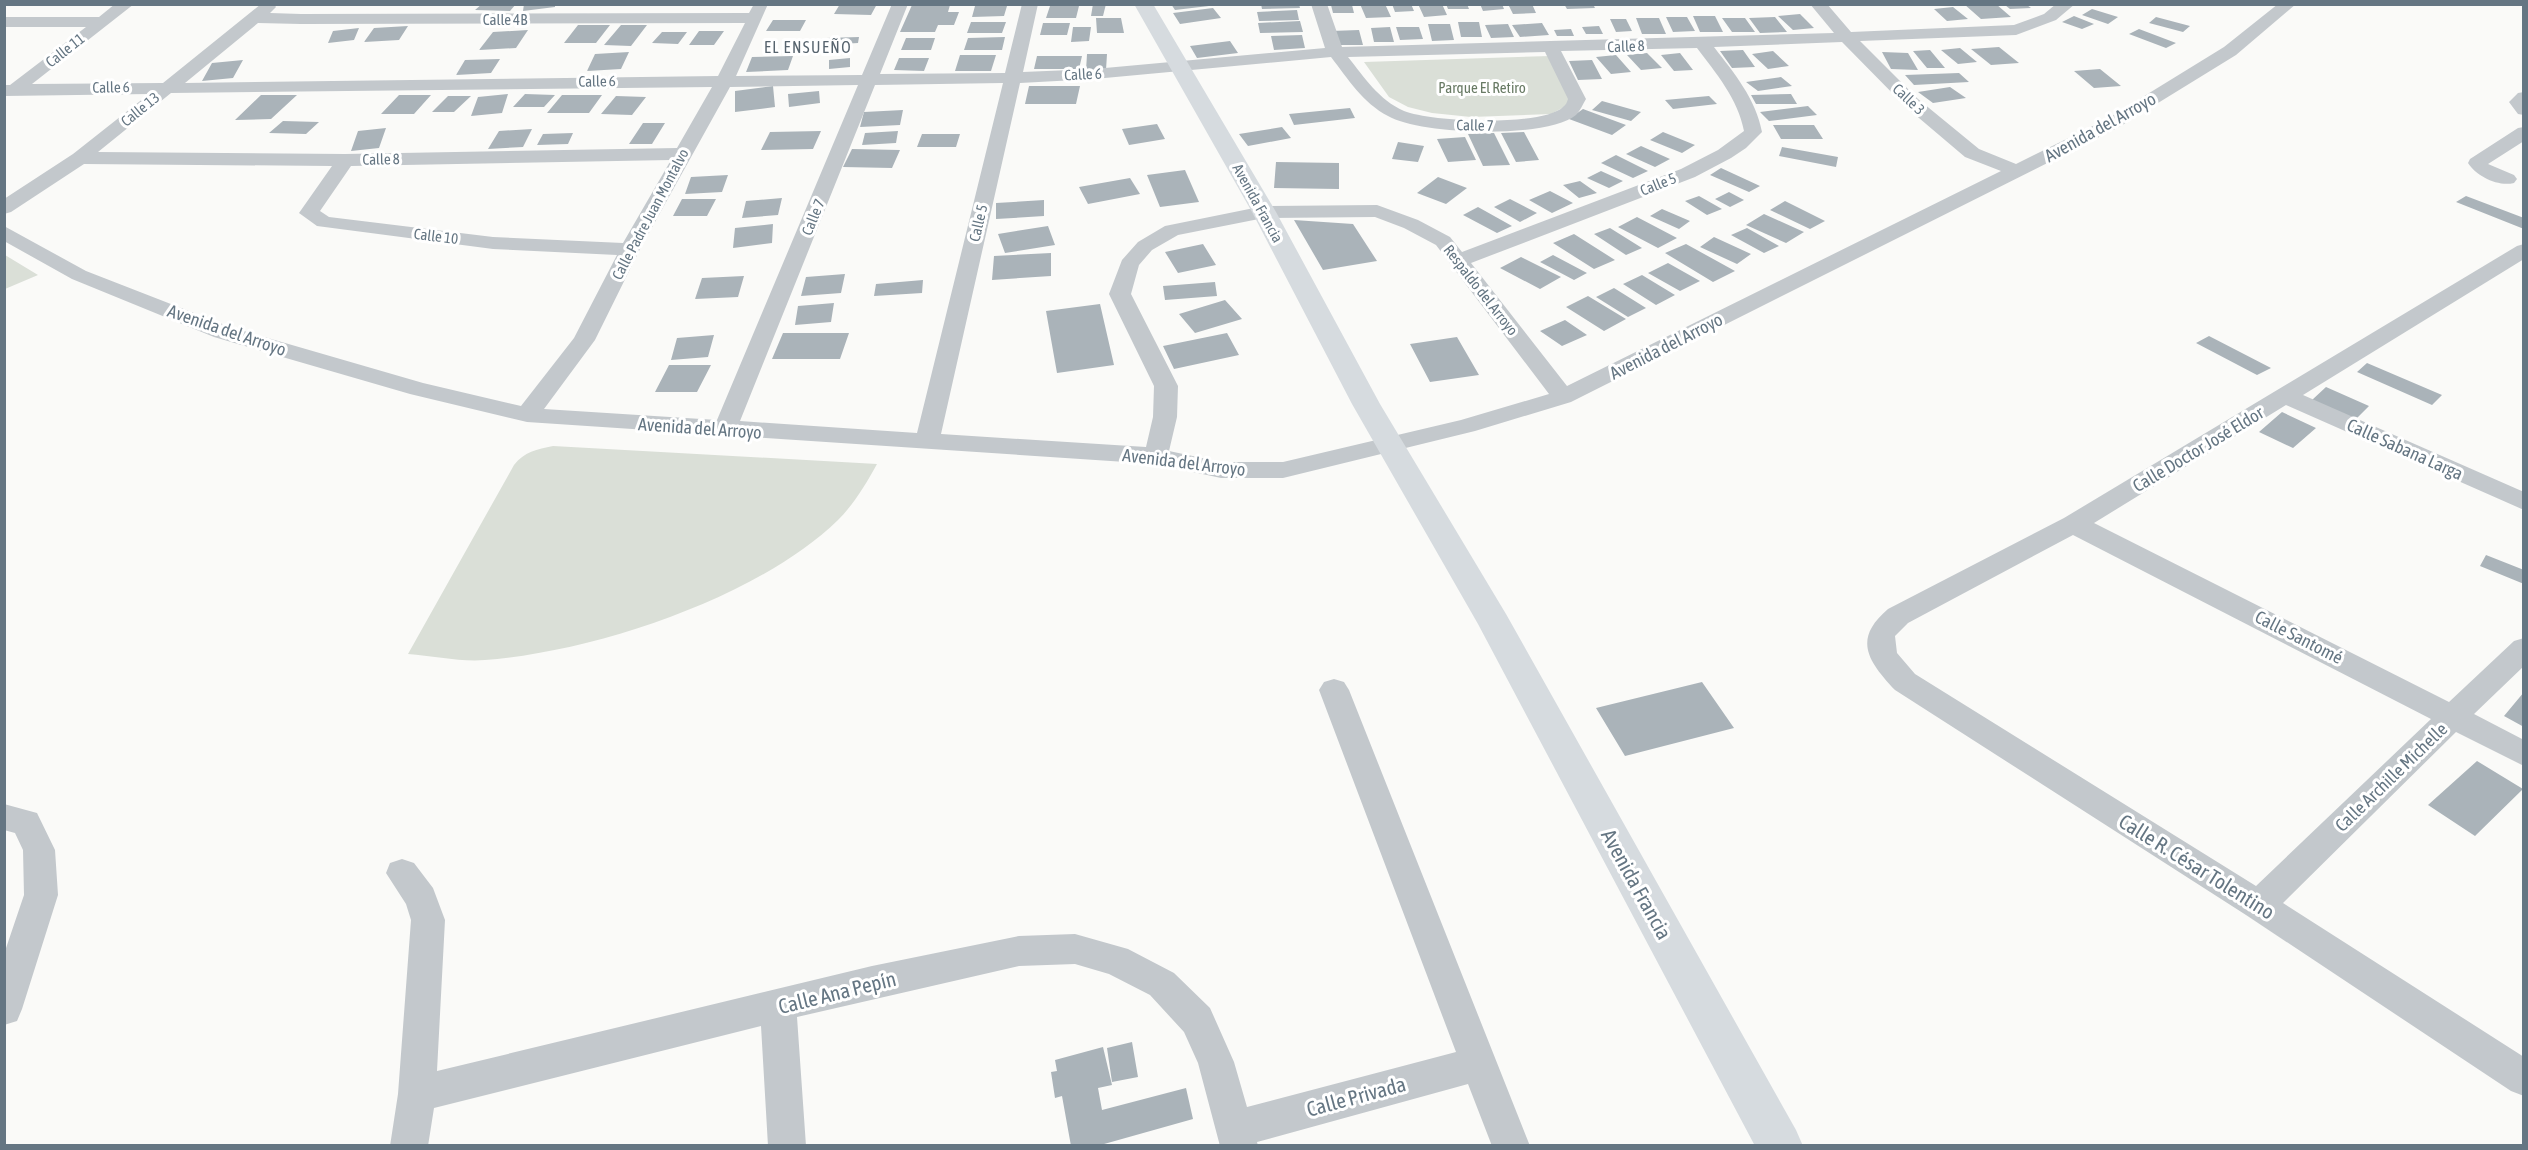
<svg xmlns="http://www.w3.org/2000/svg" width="2528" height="1150" font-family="'Asap Condensed',sans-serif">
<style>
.green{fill:#dadfd7}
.building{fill:#aab3b9}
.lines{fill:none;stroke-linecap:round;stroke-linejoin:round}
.street{fill:#c3c8cc;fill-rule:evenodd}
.secondary{fill:#d6dbdf;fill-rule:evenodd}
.labels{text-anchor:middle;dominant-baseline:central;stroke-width:6;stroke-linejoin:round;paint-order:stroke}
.far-street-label{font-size:15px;fill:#657683;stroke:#fff}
.far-park-label{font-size:15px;fill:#687a64;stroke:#fff}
.far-neighbourhood-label{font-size:16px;letter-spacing:1.5px;fill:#57646e;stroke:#fff}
.street-label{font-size:18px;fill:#657683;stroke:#fff}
.near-street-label{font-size:21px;fill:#657683;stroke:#fff}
</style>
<rect width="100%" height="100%" fill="#fafaf8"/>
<path class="green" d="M1550 56 1579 99 1551 114 1471 117 1432 113 1408 107 1389 97 1364 62Z
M5 255 38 275 5 289Z
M553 446 877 464C866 484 854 504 838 520 759 597 595 652 485 660 461 662 433 656 408 654L514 465C524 452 537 449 553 446Z"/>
<path class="building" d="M482 4H516L510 11 475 10Z
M524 4H555V7L523 11Z
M840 4H877L871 15 834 14Z
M1093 4H1106L1103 16H1091Z
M1171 4H1209V6L1175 10Z
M1261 4H1299L1300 8 1262 9Z
M1360 4H1385L1391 17 1366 18Z
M1392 4H1411L1414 11 1395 12Z
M1418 4H1442L1447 15 1424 17Z
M1446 4H1467L1469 9H1448Z
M1480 4H1502L1504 9 1483 11Z
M1508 4H1532L1536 13 1513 14Z
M1564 4H1593L1595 8 1567 9Z
M1964 4H1996L2011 17 1981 19Z
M912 5H950L948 12H959L954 25H938L935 32H900Z
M1331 5H1352L1354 13H1333Z
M2005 5H2027L2031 8 2010 9Z
M975 6H1007L1004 16 972 17Z
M1050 6H1079L1076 18H1046Z
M1953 7 1968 19 1947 21 1934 9Z
M1213 8 1221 18 1180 24 1173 13Z
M2092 9 2118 17 2108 24 2082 15Z
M1297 10 1299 20 1259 21 1257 12Z
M1800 14 1814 28 1793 30 1778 16Z
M1693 16H1715L1723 32H1700Z
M2074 16 2094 24 2082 29 2062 22Z
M1666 17H1687L1695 31 1673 32Z
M1775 17 1787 32 1760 33 1749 18Z
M2156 17 2190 26 2183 32 2149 23Z
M1096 18H1121L1124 33H1097Z
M1636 18H1659L1666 34H1642Z
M1722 18H1745L1755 32H1732Z
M1610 19H1626L1632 31 1616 32Z
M773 20H806L800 31H766Z
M1300 21 1303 32 1260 33 1258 23Z
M971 22H1006L1002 33H967Z
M1458 22H1479L1482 37H1461Z
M1043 23H1070L1067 35H1040Z
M1542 23 1549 35 1520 37 1512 25Z
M1428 24H1450L1454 40 1432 41Z
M1508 24 1514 37 1491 38 1485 25Z
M578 25H610L596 43H564Z
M621 25H647L631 46 604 45Z
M408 26 399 40 364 42 374 28Z
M1599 26 1603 34H1586L1582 27Z
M1073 27H1091L1089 41 1071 42Z
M1390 27 1394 42H1374L1371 28Z
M1396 27H1419L1423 39 1400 40Z
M359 28 354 40 328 43 333 31Z
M1571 29 1574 36H1557L1554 30Z
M2139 29 2176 43 2166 48 2129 34Z
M528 30 516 48 479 50 493 32Z
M1359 30 1363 45H1335L1331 31Z
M699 31H724L714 45H689Z
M662 32H687L678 44 652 43Z
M1302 35 1305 48 1274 50 1271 36Z
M859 37 858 43 825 45 826 38Z
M1005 37 1002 50H964L968 38Z
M906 38H935L931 50H901Z
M1230 41 1238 53 1197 58 1190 46Z
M1999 47 2019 63 1991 65 1971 49Z
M1960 48 1977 62 1958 64 1941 50Z
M1743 50 1755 67 1732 68 1720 51Z
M1930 50 1945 68H1927L1913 51Z
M1773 51 1789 66 1768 69 1752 54Z
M629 52 621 69 587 71 595 54Z
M1882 52 1908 53 1918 70 1891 69Z
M1647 53 1662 68 1641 70 1627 55Z
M1680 53 1693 70 1674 71 1661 55Z
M1087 54H1107L1106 70 1086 71Z
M960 55H996L991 71H955Z
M1616 55 1631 72 1611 74 1596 57Z
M793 56 788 70 746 72 752 57Z
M1037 56H1082L1079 69H1034Z
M850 58V67L829 69V60Z
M899 58H929L924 71 894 70Z
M500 59 491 73 456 75 465 60Z
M243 60 233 78 202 81 212 63Z
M1592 60 1602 79 1578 80 1569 61Z
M2100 69 2121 86 2094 88 2074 71Z
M1959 73 1969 82 1914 85 1905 75Z
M1781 77 1792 86 1758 91 1746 82Z
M773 86 775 107 735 112V91Z
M1029 86H1080L1076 104H1025Z
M1950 87 1966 98 1933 103 1918 92Z
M819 91 820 103 789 107 788 94Z
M508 94 502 113 471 116 478 97Z
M525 94 555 95 544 107H513Z
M1791 94 1797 104H1756L1751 95Z
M261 95H297L271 119 235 120Z
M399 95H431L414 114H381Z
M562 95H602L589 113H547Z
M448 96H471L454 112H432Z
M616 96 646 97 632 115 601 114Z
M1709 96 1717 104 1673 109 1665 100Z
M1602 101 1641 112 1631 121 1592 110Z
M1808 106 1817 115 1769 121 1760 112Z
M1350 108 1355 118 1294 125 1289 114Z
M1583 109 1626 125 1612 135 1569 119Z
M903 110 900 125 860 127 864 112Z
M283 121 319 122 306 134 269 133Z
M643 123H665L652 144H629Z
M1157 124 1165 139 1129 145 1122 129Z
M1773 125H1814L1823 139H1781Z
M1282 127 1291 138 1248 146 1239 134Z
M386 128 379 148 351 151 358 131Z
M532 129 523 147 488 149 499 131Z
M821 131 813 149 761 150 770 132Z
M898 131 896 143 862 145 865 133Z
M1524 132 1539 160 1516 162 1501 133Z
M1663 132 1695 145 1682 153 1650 140Z
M573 133 568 144 537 145 543 134Z
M1494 133 1510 165 1483 166 1468 134Z
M922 134H960L956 147H917Z
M1465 137 1476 160 1448 162 1437 139Z
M1398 142 1424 146 1418 162 1392 159Z
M1641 146 1670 159 1655 167 1626 154Z
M1782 147 1838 157 1836 167 1779 156Z
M852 149 900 150 892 168 843 167Z
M1616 155 1648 171 1633 178 1601 163Z
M1276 162 1339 163V189L1274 188Z
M1721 168 1760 186 1749 192 1710 175Z
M1185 170 1199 202 1160 207 1147 175Z
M1601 171 1623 181 1609 188 1587 178Z
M728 175 722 192 685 194 691 177Z
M1438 177 1467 188 1446 204 1417 193Z
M1130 178 1140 194 1088 204 1079 187Z
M1580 181 1597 193 1579 198 1563 185Z
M1550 191 1573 203 1552 213 1529 200Z
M1729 192 1744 200 1730 207 1715 199Z
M1699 196 1722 209 1707 215 1685 201Z
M2466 196 2524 218V229L2456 202Z
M782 198 778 215 742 218 746 201Z
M682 199H716L707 216H673Z
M1510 199 1537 213 1520 222 1494 207Z
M1044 200V216L996 219V203Z
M1785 201 1825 221 1810 229 1770 210Z
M1478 207 1512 226 1497 233 1463 215Z
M1662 209 1690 221 1679 229 1650 216Z
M1764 214 1804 232 1786 243 1746 225Z
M1637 217 1677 238 1658 248 1618 227Z
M1294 220 1353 224 1377 261 1323 270Z
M773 224 772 243 733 248 735 228Z
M1048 226 1055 245 1005 253 998 234Z
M1610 228 1642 248 1626 255 1594 234Z
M1747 228 1779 246 1764 253 1731 235Z
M1574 234 1615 260 1594 269 1553 243Z
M1714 237 1751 254 1737 264 1700 247Z
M1203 244 1216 265 1178 273 1165 252Z
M1686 244 1735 271 1713 282 1665 253Z
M1051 253V276L992 280 994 256Z
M1553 255 1587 273 1574 280 1540 262Z
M1521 257 1561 277 1540 289 1500 268Z
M1668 263 1700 281 1680 291 1648 273Z
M845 274 841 293 801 296 806 277Z
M1642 275 1675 295 1656 305 1623 284Z
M744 276 738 297 695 299 702 278Z
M923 280 922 293 874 296 876 284Z
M1215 282 1217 296 1165 300 1163 286Z
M1614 288 1646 308 1628 317 1596 297Z
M1588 296 1626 319 1604 331 1566 307Z
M1225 300 1242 319 1195 333 1179 314Z
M834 303 831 322 795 325 798 306Z
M1100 304 1114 365 1057 373 1046 311Z
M1565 320 1587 335 1562 346 1540 331Z
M783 333H849L840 359H772Z
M1227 333 1239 355 1174 369 1163 346Z
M714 335 708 357 671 360 677 338Z
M2209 336 2271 368 2257 375 2196 343Z
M1457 337 1479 375 1430 382 1410 344Z
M2367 363 2442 395 2432 405 2357 372Z
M669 365H711L697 392H655Z
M2326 387 2369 406 2355 420 2312 400Z
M2282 412 2316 428 2293 448 2259 432Z
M2486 555 2524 570V584L2480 566Z
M1702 682 1734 728 1625 756 1596 708Z
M2524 692V727L2504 716Z
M2477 761 2523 789 2475 836 2428 805Z
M1132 1042 1138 1077 1112 1082 1107 1048Z
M1103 1047 1112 1085 1098 1088 1102 1110 1186 1088 1193 1119 1097 1146H1071L1062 1096 1055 1098 1051 1072 1057 1071 1055 1060Z"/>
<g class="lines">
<path class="street" d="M115 4H134L32 84 163 83 261 4H274L276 7 270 13 301 14 749 13 754 4H768L736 76 862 75 892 4H908L880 74 1005 73 1022 4H1038L1023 72 1094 69 1325 48 1311 4H1327L1342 47 1834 33 1810 4H1827L1851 32 2014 25 2044 14 2056 4H2075L2056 20 2016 35 1860 41 1918 99 1979 149 2016 164 2107 119 2224 47 2278 4H2296L2236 55 2119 127 1571 402 1475 431 1283 478H1221L1156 464 527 422 410 394 214 337 72 279 4 241V226L86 271 230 327 423 383 521 406 574 338 617 255 493 249 317 226 299 213 332 166 84 164 11 212 4 214V199L73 154 149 94 5 96 4 85H10L86 27H4V17H99ZM258 23 301 24 745 23 718 76 185 83ZM1842 42 1906 107 1965 157 2001 171 1567 386 1471 263 1695 177 1731 158 1746 148 1762 132C1756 99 1734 73 1714 47ZM1697 48C1716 73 1738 99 1744 131L1718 150 1681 169 1462 252 1450 237 1418 220 1377 205 1264 206 1165 226 1138 242 1122 260 1109 294 1154 386 1153 417 1146 447 941 434 1020 83 1094 79 1331 57C1348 79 1363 103 1388 116 1420 135 1547 139 1576 115 1580 111 1583 104 1586 99L1561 51ZM1545 52 1568 99C1567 102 1566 105 1563 107 1542 127 1431 122 1404 111 1379 100 1364 77 1348 57ZM1003 83 917 433 740 421 875 85ZM858 85 717 420 544 409 595 340 640 249 730 87ZM712 87 677 148 345 154 98 152 171 93ZM671 160 623 243 493 237 329 217 320 211 351 166ZM1375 217 1404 228 1436 245 1549 394 1461 420 1283 462H1221L1169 451 1177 417 1178 386 1131 294 1139 265 1152 250 1178 235 1264 218Z
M2524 92V115L2518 114 2509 102 2518 93Z
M2524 127V141L2488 164 2514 175 2517 179 2514 183C2498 187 2476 176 2468 163L2470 159 2518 128Z
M2524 244V259L2303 395 2524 492V510L2286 405 2094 523 2449 702 2514 641 2524 638V666L2474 714 2524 740V766L2456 732 2283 903 2524 1057V1096L2511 1091 2246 915 1895 690C1867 660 1853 639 1888 609L2064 518 2517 246ZM2073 535 2431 719 2256 886 1915 674 1897 653 1895 636 1908 623Z
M1334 679 1344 682 1349 690 1530 1146H1492L1468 1084 1257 1142 1258 1146H1220L1198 1063 1184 1032 1150 995 1109 974 1075 964 1019 966 797 1017 806 1146H768L761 1026 434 1108 428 1146H390L398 1094 411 920 406 904 386 873 390 863 402 859 414 863 433 888 445 920 437 1071 872 966 1019 936 1075 934 1128 949 1174 973 1210 1008 1234 1062 1247 1107 1456 1052 1319 690 1324 682Z
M4 804 37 813 55 850 58 895 22 1009 17 1021 4 1025V954L24 895 23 850 15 833 4 830Z"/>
<path class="secondary" d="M1134 4H1153L1276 212 1380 404 1506 614 1796 1130 1803 1146H1755L1478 624 1352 404 1252 212Z"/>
</g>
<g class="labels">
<g class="far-street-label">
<text x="505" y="19">Calle 4B</text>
<text transform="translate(1626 46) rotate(-2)">Calle 8</text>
<text transform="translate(65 50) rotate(-38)">Calle 11</text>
<text transform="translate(1083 74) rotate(-3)">Calle 6</text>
<text transform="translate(597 81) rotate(-1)">Calle 6</text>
<text transform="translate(111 87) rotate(-1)">Calle 6</text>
<text transform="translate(1909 99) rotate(43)">Calle 3</text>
<text transform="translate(140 109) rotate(-39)">Calle 13</text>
<text transform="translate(1475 125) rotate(1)">Calle 7</text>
<text transform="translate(381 159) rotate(-1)">Calle 8</text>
<text transform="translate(1658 184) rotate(-22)">Calle 5</text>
<text transform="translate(1258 203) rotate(61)">Avenida Francia</text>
<text transform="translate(650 214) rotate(-62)">Calle Padre Juan Montalvo</text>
<text transform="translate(813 217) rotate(-68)">Calle 7</text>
<text transform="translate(978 223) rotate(-77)">Calle 5</text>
<text transform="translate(436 236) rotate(7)">Calle 10</text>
<text transform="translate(1481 290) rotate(52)">Respaldo del Arroyo</text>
</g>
<g class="far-park-label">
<text x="1482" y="87">Parque El Retiro</text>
</g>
<g class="far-neighbourhood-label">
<text x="808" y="47">EL ENSUEÑO</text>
</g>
<g class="street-label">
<text transform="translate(2100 127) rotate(-29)">Avenida del Arroyo</text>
<text transform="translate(227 330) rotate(19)">Avenida del Arroyo</text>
<text transform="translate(1666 346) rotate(-27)">Avenida del Arroyo</text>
<text transform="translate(700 428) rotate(4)">Avenida del Arroyo</text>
<text transform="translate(2198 449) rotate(-31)">Calle Doctor José Eldor</text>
<text transform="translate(2405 449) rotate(24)">Calle Sabana Larga</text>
<text transform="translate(1184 462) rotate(7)">Avenida del Arroyo</text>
<text transform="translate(2299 637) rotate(27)">Calle Santomé</text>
<text transform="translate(2391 777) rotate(-44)">Calle Archille Michelle</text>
</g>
<g class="near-street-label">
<text transform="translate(2197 866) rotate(32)">Calle R. César Tolentino</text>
<text transform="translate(1637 884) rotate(61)">Avenida Francia</text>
<text transform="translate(837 992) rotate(-14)">Calle Ana Pepín</text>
<text transform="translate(1356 1096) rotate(-15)">Calle Privada</text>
</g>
</g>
<rect width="2528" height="1150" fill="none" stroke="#657683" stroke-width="12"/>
</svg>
